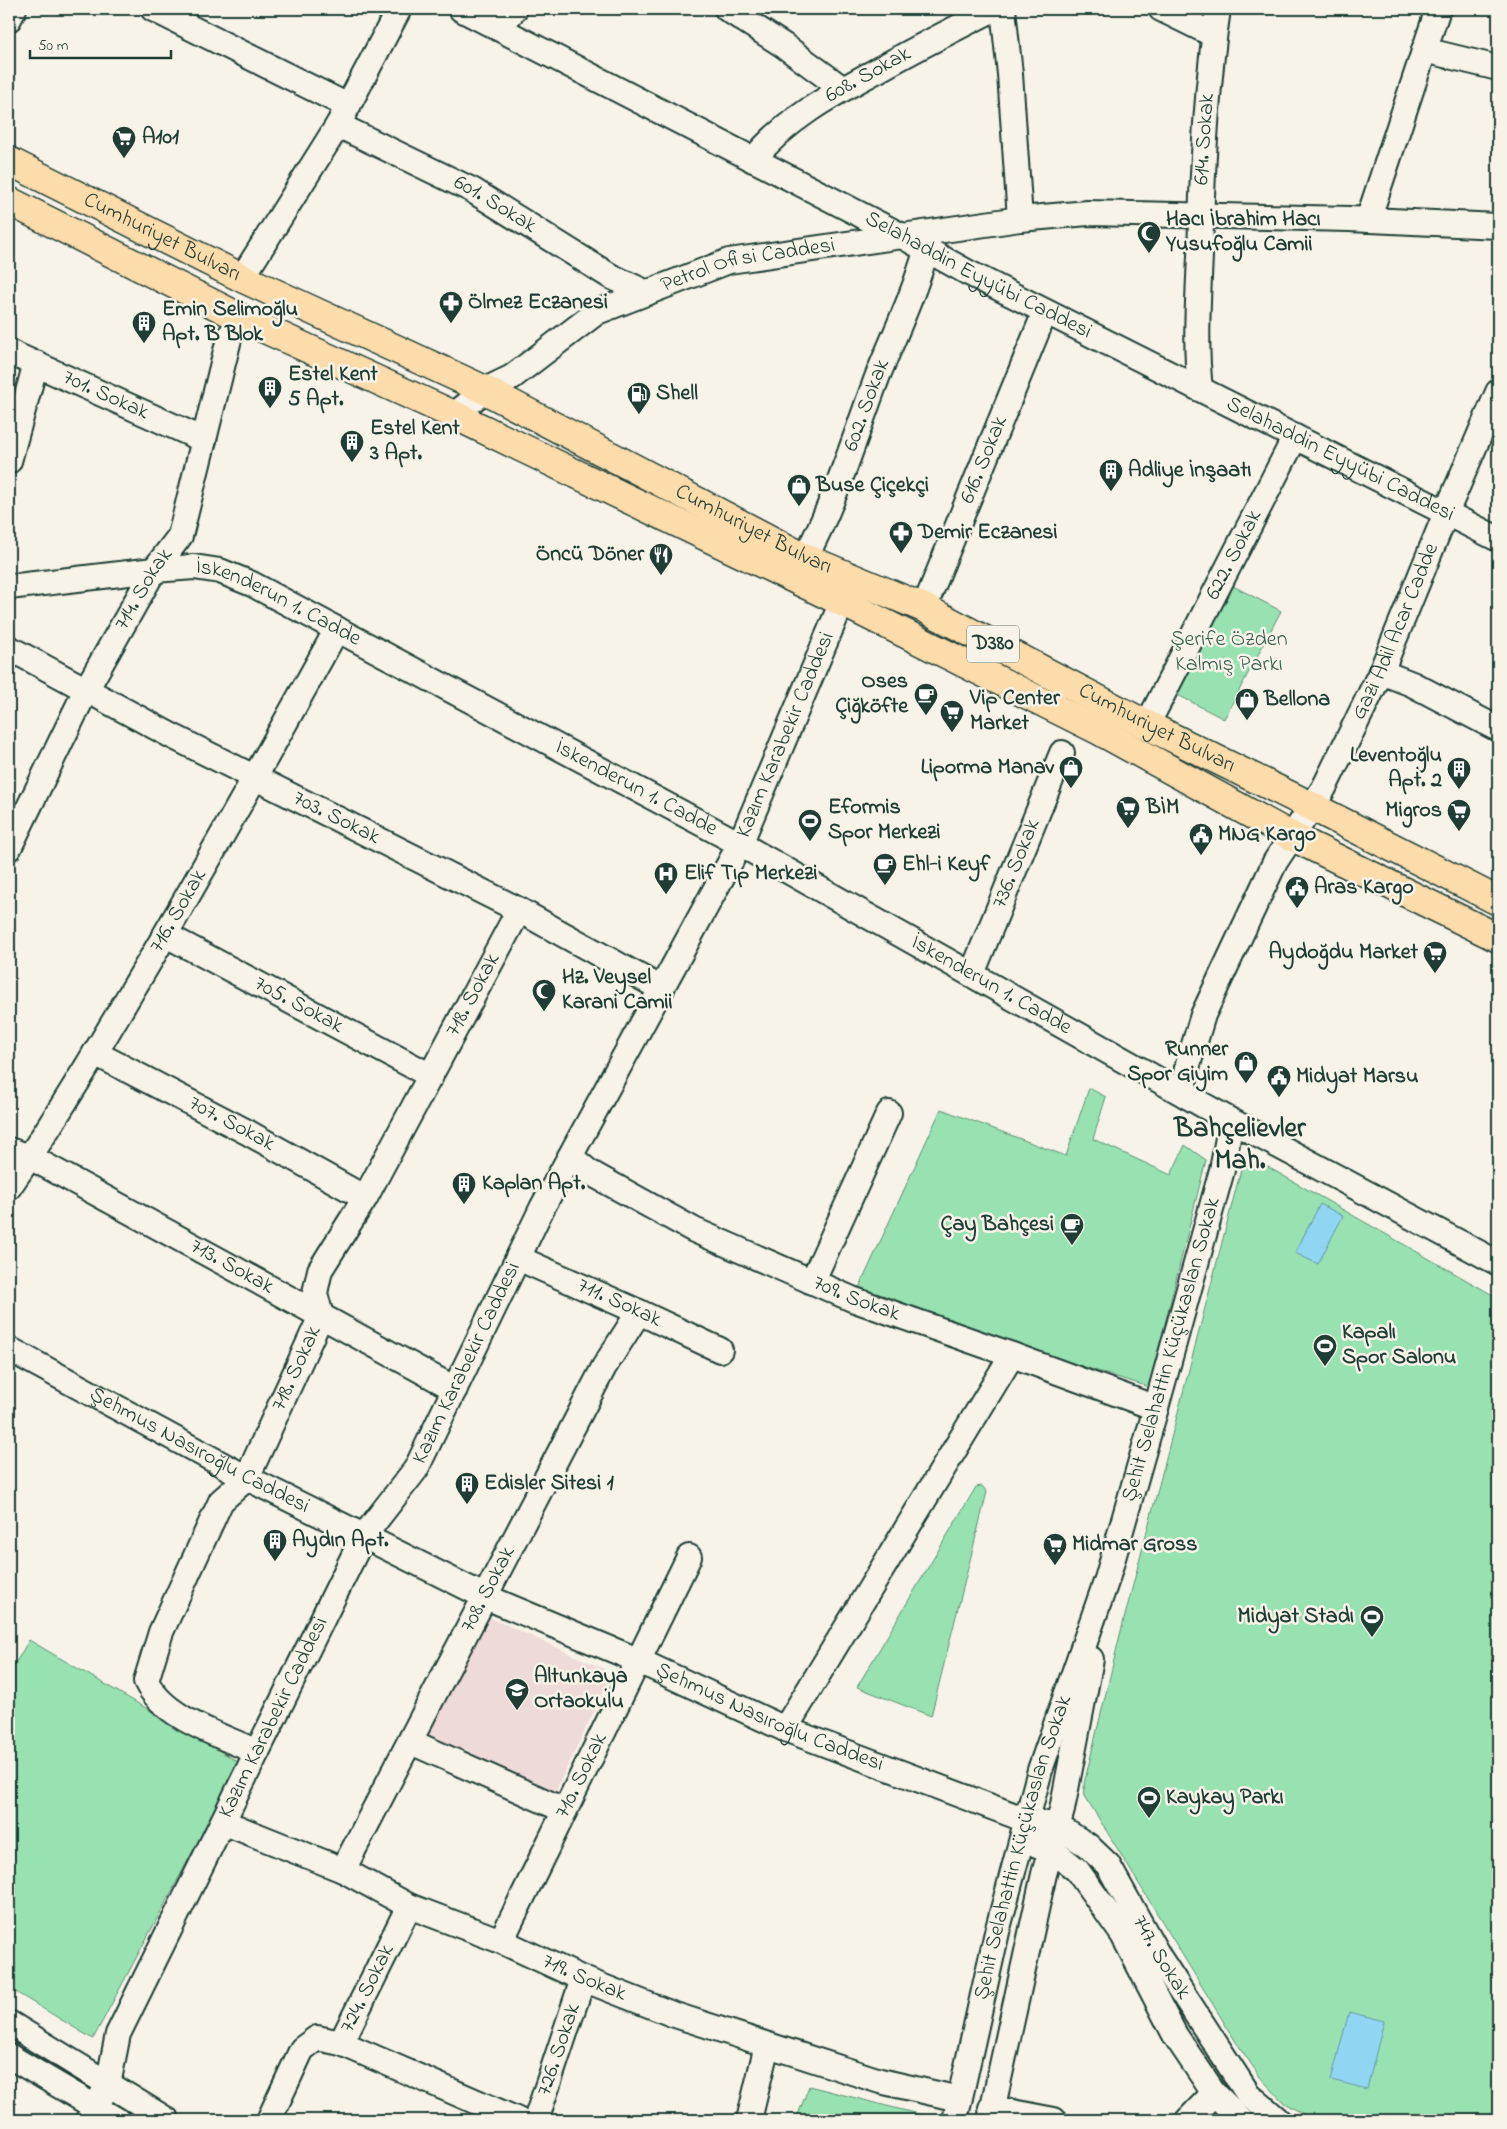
<svg xmlns="http://www.w3.org/2000/svg" width="1507" height="2129" font-family="'Indie Flower',sans-serif">
<style>
.built{fill:#eedad9}
.green{fill:#98e2b1;stroke:#5c9072}
.water{fill:#90d5f2;stroke:#6398a6}
.lines{fill:none;stroke-linecap:round;stroke-linejoin:round}
.minor-casing{stroke:#1f3d34;stroke-width:28}
.major-casing{stroke:#1f3d34;stroke-width:31}
.minor{stroke:#f7f3e8;stroke-width:24}
.major{stroke:#fcdcab;stroke-width:28}
.labels{text-anchor:middle;dominant-baseline:central;stroke-width:5;stroke-linejoin:round;paint-order:stroke}
.shield{fill:#f7f3e8;stroke:#60746a;stroke-width:1}
.shield-label{font-size:21px;font-weight:bold;fill:#1f3d34}
.street-label{font-size:22px;fill:#1f3d34;stroke:#f7f3e8}
.poi-label{font-size:22px;font-weight:bold;fill:#1f3d34;stroke:#f7f3e8;text-anchor:start}
.park-label{font-size:22px;fill:#375e4d;stroke:#f7f3e8}
.district-label{font-size:28px;font-weight:bold;fill:#1f3d34;stroke:#f7f3e8}
</style>
<rect width="100%" height="100%" fill="#f7f3e8"/>
<filter id="ink" filterUnits="userSpaceOnUse"><feTurbulence type="fractalNoise" baseFrequency=".02" numOctaves="2"/><feDisplacementMap in="SourceGraphic" scale="10" xChannelSelector="R" yChannelSelector="G"/><feConvolveMatrix kernelMatrix="1 2 1 2 8 2 1 2 1" color-interpolation-filters="sRGB"/></filter>
<g filter="url(#ink)">
<path class="built" d="M489 1617 604 1669 609 1680 551 1801 423 1742Z"/>
<path class="green" d="M1233 586 1281 611 1224 719 1176 694Z
M1089 1088 1106 1097 1093 1139 1171 1175 1185 1145 1206 1160 1149 1387 958 1328 859 1288 941 1109 1066 1156Z
M1245 1154 1498 1298V2120H1314L1284 2103 1260 2077 1236 2042 1085 1796 1084 1784 1120 1635Z
M982 1486 987 1492 931 1716 857 1687 976 1487Z
M29 1640 242 1764 210 1819 93 2039 9 1988V1674Z
M809 2086 930 2117V2120H796Z"/>
<path class="water" d="M1320 1204 1343 1216 1318 1264 1295 1253Z
M1349 2012 1384 2021 1367 2089 1331 2080Z"/>
<g class="lines">
<defs>
<g id="minor">
<path d="M153 9 348 106"/>
<path id="s1" d="M461 9 902 236 967 272 1498 539"/>
<path d="M727 9 783 45 843 89"/>
<path d="M1003 9 1010 74 1020 219"/>
<path d="M1161 9 1214 35"/>
<path d="M9 19 14 9"/>
<path d="M498 28 515 9"/>
<path d="M1424 50 1498 68"/>
<path id="s2" d="M338 125 472 190 610 276 647 293"/>
<path id="s3" d="M753 160C785 120 831 95 876 71 915 49 954 29 994 9"/>
<path d="M1368 220 1438 9"/>
<path d="M242 278 338 125 399 9"/>
<path id="s4" d="M9 352 204 440"/>
<path id="s5" d="M1200 389C1195 345 1198 301 1200 256 1202 173 1206 90 1218 9"/>
<path id="s6" d="M454 415 485 390 512 377 597 312 729 261 1020 219 1088 213 1349 219 1498 226"/>
<path d="M9 461 36 363"/>
<path id="s7" d="M805 558C836 500 855 436 878 375 895 334 914 294 926 251"/>
<path id="s8" d="M9 587 154 570 194 567 220 571 252 584 740 844 1226 1118 1498 1263"/>
<path id="s9" d="M924 608 1045 312"/>
<path id="s10" d="M9 648 170 735 519 910 662 989"/>
<path d="M1381 672 1412 684 1498 729"/>
<path id="s11" d="M1147 725 1295 437"/>
<path id="s12" d="M9 848 86 690 154 570 180 536 230 335 243 319"/>
<path id="s13" d="M166 935 431 1076"/>
<path id="s14" d="M972 974 1062 753"/>
<path id="s15" d="M95 1053 247 1132 365 1198"/>
<path id="s16" d="M1187 1096 1184 1084 1187 1068 1203 1015 1275 862 1324 788 1381 672 1446 513 1498 392"/>
<path id="s17" d="M9 1150 30 1157 455 1389"/>
<path id="s18" d="M571 1157 589 1172 694 1230 852 1299 1012 1355 1156 1408"/>
<path id="s19" d="M9 1187C51 1127 89 1064 126 1001 199 879 268 754 337 629"/>
<path id="s20" d="M518 1258 639 1312 720 1350"/>
<path d="M812 1282 889 1113"/>
<path id="s21" d="M9 1349 247 1478 486 1597 637 1660 785 1729 1026 1820 1057 1826 1087 1845 1108 1865 1159 1957 1248 2094 1278 2120"/>
<path d="M785 1729 1012 1355"/>
<path d="M411 1742 564 1810"/>
<path id="s22" d="M257 1752C221 1735 164 1719 146 1681L161 1632 221 1501 247 1478 321 1316 315 1293 320 1270 365 1198 519 910"/>
<path id="s23" d="M223 1822 343 1870 409 1906 501 1941 583 1979 672 2014 880 2081 959 2099"/>
<path d="M1037 1845 1051 1849 1077 1870 1123 1935 1175 2035 1214 2093 1241 2120"/>
<path id="s24" d="M343 1870 604 1367 639 1312"/>
<path id="s25" d="M501 1941 689 1557"/>
<path d="M9 2023 167 2120"/>
<path d="M341 2043 518 2120"/>
<path d="M9 2056 117 2120"/>
<path d="M991 2108 1054 2120"/>
<path id="s26" d="M88 2120 108 2085 118 2034 363 1537 416 1469 542 1208 740 844 842 602"/>
<path id="s27" d="M269 2120 302 2049 317 2038 341 2043 409 1906"/>
<path id="s28" d="M536 2120 583 1979"/>
<path d="M749 2120 767 2045"/>
<path id="s29" d="M955 2120 997 1932 1040 1770 1107 1579 1156 1408 1222 1170 1228 1138 1226 1118"/>
<path d="M990 2120 1044 1874 1062 1810 1091 1659"/>
<path d="M1188 2120 1214 2093"/>
</g>
<g id="major">
<path id="s30" d="M9 161 242 278 485 390 805 558 924 608 1147 725 1313 807 1498 901"/>
<path d="M9 201 243 319 454 415 842 602 1098 730 1293 837 1498 938"/>
</g>
</defs>
<use href="#minor" class="minor-casing"/>
<use href="#major" class="major-casing"/>
<use href="#minor" class="minor"/>
<use href="#major" class="major"/>
</g>
</g>
<defs>
<symbol id="supermarket-pin" viewBox="-11 -11 22 30"><path d="M0 17L-7.5 6A9.5 9.5 0 1 1 7.5 6Z" fill="#1f3d34" stroke="#f7f3e8"/><path d="M-6-5.5h2.5l.6 2H6L4.5 2H-2.5L-4.4-4H-6ZM-1.5 3.2a1.3 1.3 0 1 0 .1 0ZM3 3.2a1.3 1.3 0 1 0 .1 0Z" fill="#fff"/></symbol>
<symbol id="mosque-pin" viewBox="-11 -11 22 30"><path d="M0 17L-7.5 6A9.5 9.5 0 1 1 7.5 6Z" fill="#1f3d34" stroke="#f7f3e8"/><path d="M3.5-4.9A6 6 0 1 0 3.5 4.9A5 5 0 1 1 3.5-4.9Z" fill="#fff"/></symbol>
<symbol id="pharmacy-pin" viewBox="-11 -11 22 30"><path d="M0 17L-7.5 6A9.5 9.5 0 1 1 7.5 6Z" fill="#1f3d34" stroke="#f7f3e8"/><path d="M-2-6h4v4h4v4h-4v4h-4v-4h-4v-4h4Z" fill="#fff"/></symbol>
<symbol id="building-pin" viewBox="-11 -11 22 30"><path d="M0 17L-7.5 6A9.5 9.5 0 1 1 7.5 6Z" fill="#1f3d34" stroke="#f7f3e8"/><path d="M-4-6H4V6H1V3H-1V6H-4ZM-2.5-4.3h1.7v1.8h-1.7ZM.8-4.3h1.7v1.8H.8ZM-2.5-1h1.7V.8h-1.7ZM.8-1h1.7V.8H.8Z" fill="#fff"/></symbol>
<symbol id="fuel-pin" viewBox="-11 -11 22 30"><path d="M0 17L-7.5 6A9.5 9.5 0 1 1 7.5 6Z" fill="#1f3d34" stroke="#f7f3e8"/><path d="M-5.5-6h7V0h2V4h1.3V-2.5L3-4.5l.8-.8L6-3V5H2.5V1h-1V6h-7ZM-4.2-4.7v3.2H.2V-4.7Z" fill="#fff"/></symbol>
<symbol id="shop-pin" viewBox="-11 -11 22 30"><path d="M0 17L-7.5 6A9.5 9.5 0 1 1 7.5 6Z" fill="#1f3d34" stroke="#f7f3e8"/><path d="M-5-2.5h2.3a2.7 3.5 0 0 1 5.4 0H5L5.5 6h-11ZM-1.5-2.5h3a1.5 2.3 0 0 0-3 0Z" fill="#fff"/></symbol>
<symbol id="restaurant-pin" viewBox="-11 -11 22 30"><path d="M0 17L-7.5 6A9.5 9.5 0 1 1 7.5 6Z" fill="#1f3d34" stroke="#f7f3e8"/><path d="M-5-6h1v4h1v-4h1v4h1v-4h1v5L-1.5 .5V6h-2V.5L-5-1ZM5-6V6H3V1.5H1.5Q1.5-4 5-6Z" fill="#fff"/></symbol>
<symbol id="cafe-pin" viewBox="-11 -11 22 30"><path d="M0 17L-7.5 6A9.5 9.5 0 1 1 7.5 6Z" fill="#1f3d34" stroke="#f7f3e8"/><path d="M-5.5-4.5H6V0H3Q3 3.5 0 3.5H-2.5Q-5.5 3.5-5.5 0ZM3-3.2v2h1.7v-2ZM-6 4.5H4V6H-6Z" fill="#fff"/></symbol>
<symbol id="stadium-pin" viewBox="-11 -11 22 30"><path d="M0 17L-7.5 6A9.5 9.5 0 1 1 7.5 6Z" fill="#1f3d34" stroke="#f7f3e8"/><path d="M0-5a6.5 5 0 1 0 0 10a6.5 5 0 1 0 0-10ZM-3.5-1.8h7v3.6h-7Z" fill="#fff"/></symbol>
<symbol id="civic-pin" viewBox="-11 -11 22 30"><path d="M0 17L-7.5 6A9.5 9.5 0 1 1 7.5 6Z" fill="#1f3d34" stroke="#f7f3e8"/><path d="M-.6-6.5H3V-4.5H.6V-3L4-1V1h2V6H-6V1h2V-1L-.6-3ZM-1.2 2.5V6h2.4V2.5Z" fill="#fff"/></symbol>
<symbol id="hospital-pin" viewBox="-11 -11 22 30"><path d="M0 17L-7.5 6A9.5 9.5 0 1 1 7.5 6Z" fill="#1f3d34" stroke="#f7f3e8"/><path d="M-5-5h3v3.5h4V-5h3V5h-3V1.5h-4V5h-3Z" fill="#fff"/></symbol>
<symbol id="school-pin" viewBox="-11 -11 22 30"><path d="M0 17L-7.5 6A9.5 9.5 0 1 1 7.5 6Z" fill="#1f3d34" stroke="#f7f3e8"/><path d="M0-5L7-2L0 1L-7-2ZM-4 1L0 2.5L4 1V4Q0 6-4 4Z" fill="#fff"/></symbol>
</defs>
<g fill-rule="evenodd">
<use href="#supermarket-pin" x="110" y="124" width="28" height="38"/>
<use href="#mosque-pin" x="1135" y="219" width="28" height="38"/>
<use href="#pharmacy-pin" x="437" y="289" width="28" height="38"/>
<use href="#building-pin" x="130" y="309" width="28" height="38"/>
<use href="#building-pin" x="256" y="374" width="28" height="38"/>
<use href="#fuel-pin" x="625" y="380" width="28" height="38"/>
<use href="#building-pin" x="338" y="428" width="28" height="38"/>
<use href="#building-pin" x="1097" y="457" width="28" height="38"/>
<use href="#shop-pin" x="785" y="472" width="28" height="38"/>
<use href="#pharmacy-pin" x="887" y="519" width="28" height="38"/>
<use href="#restaurant-pin" x="647" y="541" width="28" height="38"/>
<use href="#cafe-pin" x="912" y="681" width="28" height="38"/>
<use href="#shop-pin" x="1233" y="686" width="28" height="38"/>
<use href="#supermarket-pin" x="938" y="698" width="28" height="38"/>
<use href="#shop-pin" x="1057" y="754" width="28" height="38"/>
<use href="#building-pin" x="1445" y="755" width="28" height="38"/>
<use href="#supermarket-pin" x="1114" y="794" width="28" height="38"/>
<use href="#supermarket-pin" x="1445" y="797" width="28" height="38"/>
<use href="#stadium-pin" x="796" y="807" width="28" height="38"/>
<use href="#civic-pin" x="1187" y="821" width="28" height="38"/>
<use href="#cafe-pin" x="871" y="851" width="28" height="38"/>
<use href="#hospital-pin" x="652" y="860" width="28" height="38"/>
<use href="#civic-pin" x="1283" y="874" width="28" height="38"/>
<use href="#supermarket-pin" x="1421" y="939" width="28" height="38"/>
<use href="#mosque-pin" x="530" y="977" width="28" height="38"/>
<use href="#shop-pin" x="1232" y="1049" width="28" height="38"/>
<use href="#civic-pin" x="1265" y="1063" width="28" height="38"/>
<use href="#building-pin" x="450" y="1170" width="28" height="38"/>
<use href="#cafe-pin" x="1058" y="1211" width="28" height="38"/>
<use href="#stadium-pin" x="1311" y="1332" width="28" height="38"/>
<use href="#building-pin" x="453" y="1470" width="28" height="38"/>
<use href="#building-pin" x="261" y="1527" width="28" height="38"/>
<use href="#supermarket-pin" x="1041" y="1531" width="28" height="38"/>
<use href="#stadium-pin" x="1358" y="1603" width="28" height="38"/>
<use href="#school-pin" x="503" y="1676" width="28" height="38"/>
<use href="#stadium-pin" x="1135" y="1784" width="28" height="38"/>
</g>
<g class="labels">
<rect class="shield" x="967" y="625.5" width="52" height="37" rx="4"/>
<g class="shield-label">
<text x="993" y="644">D380</text>
</g>
<g class="street-label">
<text stroke="none"><textPath href="#s3" startOffset="144">608. Sokak</textPath></text>
<text stroke="none"><textPath href="#s5" startOffset="250">614. Sokak</textPath></text>
<text stroke="none"><textPath href="#s2" startOffset="176">601. Sokak</textPath></text>
<text stroke="none"><textPath href="#s30" startOffset="171">Cumhuriyet Bulvarı</textPath></text>
<text stroke="none"><textPath href="#s6" startOffset="336">Petrol Ofisi Caddesi</textPath></text>
<text stroke="none"><textPath href="#s1" startOffset="582">Selahaddin Eyyübi Caddesi</textPath></text>
<text stroke="none"><textPath href="#s4" startOffset="106">701. Sokak</textPath></text>
<text stroke="none"><textPath href="#s7" startOffset="165">602. Sokak</textPath></text>
<text stroke="none"><textPath href="#s9" startOffset="160">616. Sokak</textPath></text>
<text stroke="none"><textPath href="#s1" startOffset="988">Selahaddin Eyyübi Caddesi</textPath></text>
<text stroke="none"><textPath href="#s30" startOffset="831">Cumhuriyet Bulvarı</textPath></text>
<text stroke="none"><textPath href="#s11" startOffset="191">622. Sokak</textPath></text>
<text stroke="none"><textPath href="#s12" startOffset="292">714. Sokak</textPath></text>
<text stroke="none"><textPath href="#s8" startOffset="278">İskenderun 1. Cadde</textPath></text>
<text stroke="none"><textPath href="#s16" startOffset="514">Gazi Adil Acar Cadde</textPath></text>
<text stroke="none"><textPath href="#s30" startOffset="1281">Cumhuriyet Bulvarı</textPath></text>
<text stroke="none"><textPath href="#s26" startOffset="1555">Kazım Karabekir Caddesi</textPath></text>
<text stroke="none"><textPath href="#s8" startOffset="682">İskenderun 1. Cadde</textPath></text>
<text stroke="none"><textPath href="#s10" startOffset="369">703. Sokak</textPath></text>
<text stroke="none"><textPath href="#s14" startOffset="119">736. Sokak</textPath></text>
<text stroke="none"><textPath href="#s19" startOffset="324">716. Sokak</textPath></text>
<text stroke="none"><textPath href="#s8" startOffset="1088">İskenderun 1. Cadde</textPath></text>
<text stroke="none"><textPath href="#s22" startOffset="905">718. Sokak</textPath></text>
<text stroke="none"><textPath href="#s13" startOffset="150">705. Sokak</textPath></text>
<text stroke="none"><textPath href="#s15" startOffset="154">707. Sokak</textPath></text>
<text stroke="none"><textPath href="#s17" startOffset="252">713. Sokak</textPath></text>
<text stroke="none"><textPath href="#s18" startOffset="320">709. Sokak</textPath></text>
<text stroke="none"><textPath href="#s20" startOffset="111">711. Sokak</textPath></text>
<text stroke="none"><textPath href="#s29" startOffset="801">Şehit Selahattin Küçükaslan Sokak</textPath></text>
<text stroke="none"><textPath href="#s26" startOffset="850">Kazım Karabekir Caddesi</textPath></text>
<text stroke="none"><textPath href="#s22" startOffset="485">718. Sokak</textPath></text>
<text stroke="none"><textPath href="#s21" startOffset="216">Şehmus Nasıroğlu Caddesi</textPath></text>
<text stroke="none"><textPath href="#s24" startOffset="316">708. Sokak</textPath></text>
<text stroke="none"><textPath href="#s21" startOffset="846">Şehmus Nasıroğlu Caddesi</textPath></text>
<text stroke="none"><textPath href="#s26" startOffset="445">Kazım Karabekir Caddesi</textPath></text>
<text stroke="none"><textPath href="#s25" startOffset="184">710. Sokak</textPath></text>
<text stroke="none"><textPath href="#s29" startOffset="281">Şehit Selahattin Küçükaslan Sokak</textPath></text>
<text stroke="none"><textPath href="#s21" startOffset="1325">747. Sokak</textPath></text>
<text stroke="none"><textPath href="#s23" startOffset="394">719. Sokak</textPath></text>
<text stroke="none"><textPath href="#s27" startOffset="182">724. Sokak</textPath></text>
<text stroke="none"><textPath href="#s28" startOffset="74">726. Sokak</textPath></text>
</g>
<g class="poi-label">
<text x="142" y="138">A101</text>
<text x="1166" y="220">Hacı İbrahim Hacı<tspan x="1166" dy="25">Yusufoğlu Camii</tspan></text>
<text x="468" y="303">Ölmez Eczanesi</text>
<text x="162" y="310">Emin Selimoğlu<tspan x="162" dy="25">Apt. B Blok</tspan></text>
<text x="288" y="375">Estel Kent<tspan x="288" dy="25">5 Apt.</tspan></text>
<text x="656" y="394">Shell</text>
<text x="370" y="429">Estel Kent<tspan x="370" dy="25">3 Apt.</tspan></text>
<text x="1128" y="471">Adliye İnşaatı</text>
<text x="816" y="486">Buse Çiçekçi</text>
<text x="918" y="533">Demir Eczanesi</text>
<text x="644" y="555" text-anchor="end">Öncü Döner</text>
<text x="908" y="682" text-anchor="end">Oses<tspan x="908" dy="25">Çiğköfte</tspan></text>
<text x="970" y="699">Vip Center<tspan x="970" dy="25">Market</tspan></text>
<text x="1264" y="700">Bellona</text>
<text x="1442" y="756" text-anchor="end">Leventoğlu<tspan x="1442" dy="25">Apt. 2</tspan></text>
<text x="1054" y="768" text-anchor="end">Liporma Manav</text>
<text x="828" y="808">Eformis<tspan x="828" dy="25">Spor Merkezi</tspan></text>
<text x="1146" y="808">BİM</text>
<text x="1442" y="811" text-anchor="end">Migros</text>
<text x="1218" y="835">MNG Kargo</text>
<text x="902" y="865">Ehl-i Keyf</text>
<text x="684" y="874">Elif Tıp Merkezi</text>
<text x="1314" y="888">Aras Kargo</text>
<text x="1418" y="953" text-anchor="end">Aydoğdu Market</text>
<text x="562" y="978">Hz. Veysel<tspan x="562" dy="25">Karani Camii</tspan></text>
<text x="1228" y="1050" text-anchor="end">Runner<tspan x="1228" dy="25">Spor Giyim</tspan></text>
<text x="1296" y="1077">Midyat Marsu</text>
<text x="482" y="1184">Kaplan Apt.</text>
<text x="1054" y="1225" text-anchor="end">Çay Bahçesi</text>
<text x="1342" y="1333">Kapalı<tspan x="1342" dy="25">Spor Salonu</tspan></text>
<text x="484" y="1484">Edisler Sitesi 1</text>
<text x="292" y="1541">Aydın Apt.</text>
<text x="1072" y="1545">Midmar Gross</text>
<text x="1354" y="1617" text-anchor="end">Midyat Stadı</text>
<text x="534" y="1677">Altunkaya<tspan x="534" dy="25">Ortaokulu</tspan></text>
<text x="1166" y="1798">Kaykay Parkı</text>
</g>
<g class="park-label">
<text x="1229" y="640">Şerife Özden<tspan x="1229" dy="25">Kalmış Parkı</tspan></text>
</g>
<g class="district-label">
<text x="1240" y="1129">Bahçelievler<tspan x="1240" dy="32">Mah.</tspan></text>
</g>
</g>
<rect width="1507" height="2129" fill="none" stroke="#f7f3e8" stroke-width="30"/>
<rect x="15" y="15" width="1477" height="2099" fill="none" stroke="#1f3d34" stroke-width="2" filter="url(#ink)"/>
<path d="M30 50v8h141v-8" fill="none" stroke="#1f3d34" stroke-width="2.5"/>
<text x="38" y="50" font-size="15" fill="#1f3d34" stroke="#f7f3e8" stroke-width="4" paint-order="stroke">50 m</text>
</svg>
